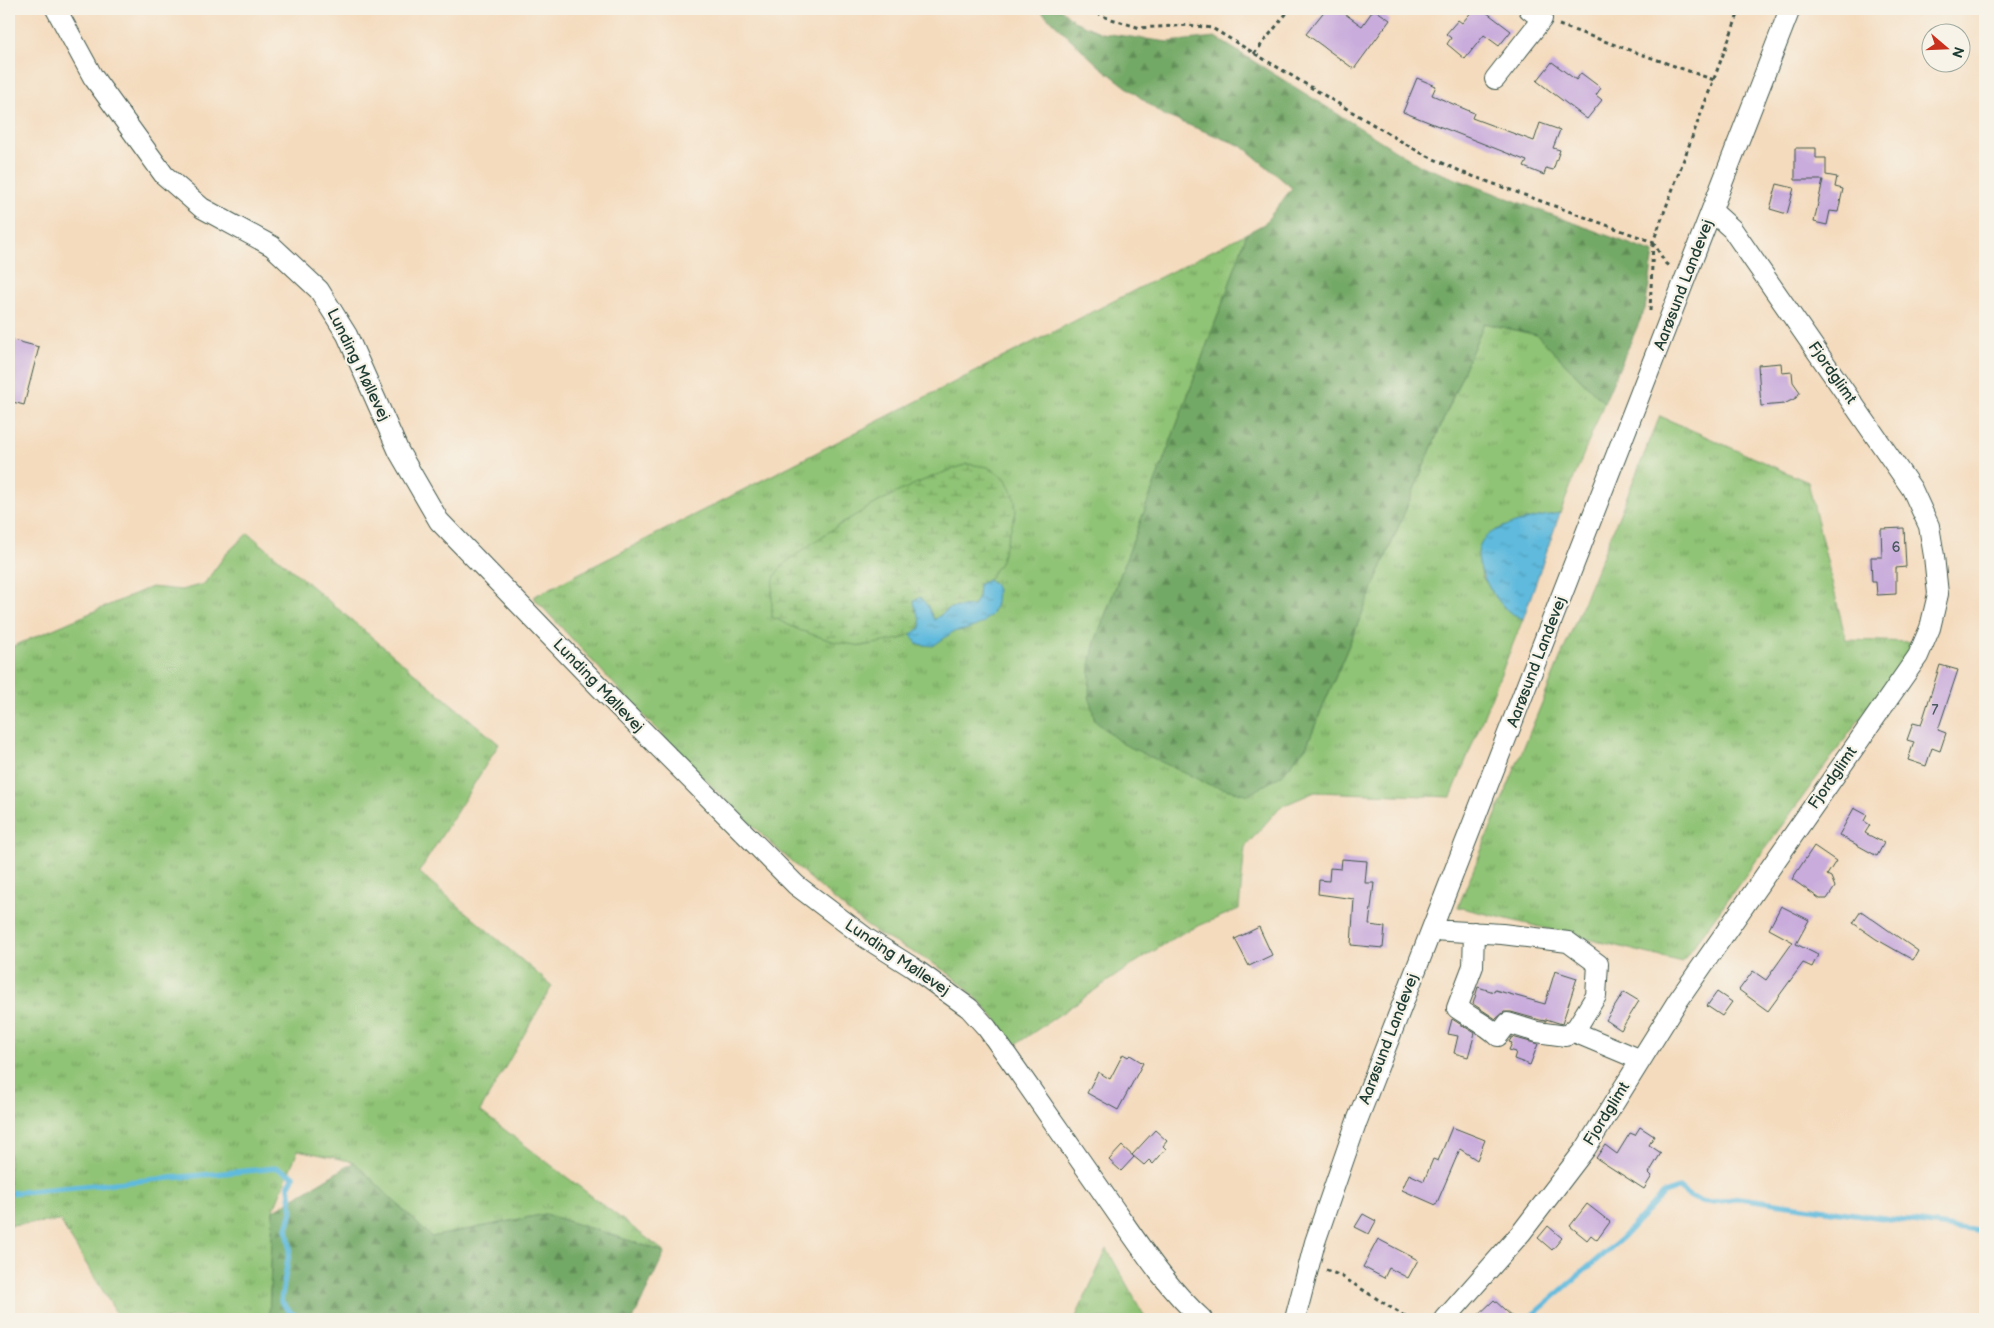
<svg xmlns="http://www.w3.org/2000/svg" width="1994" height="1328" font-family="'Balsamiq Sans',sans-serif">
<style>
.grass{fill:url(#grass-tufts);stroke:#578054}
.forest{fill:url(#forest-firs);stroke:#49734d}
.wetland{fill:url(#wetland-marsh);stroke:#578054}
.water{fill:url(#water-ripples);stroke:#3f7c88}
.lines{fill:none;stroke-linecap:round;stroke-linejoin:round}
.stream{stroke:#5fbadd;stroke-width:5.5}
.building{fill:#c9acdc}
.minor-casing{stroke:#3f5549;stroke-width:22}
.path{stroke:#3f5549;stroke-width:3;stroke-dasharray:4 4;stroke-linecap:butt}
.minor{stroke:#fff;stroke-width:20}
.labels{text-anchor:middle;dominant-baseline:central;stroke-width:4.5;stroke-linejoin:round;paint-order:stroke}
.number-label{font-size:14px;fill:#4a595e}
.street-label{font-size:16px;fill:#1f3d34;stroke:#f7f3e8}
</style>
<defs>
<pattern id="grass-tufts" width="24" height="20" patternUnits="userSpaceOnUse" patternTransform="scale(1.25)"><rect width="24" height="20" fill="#8fc374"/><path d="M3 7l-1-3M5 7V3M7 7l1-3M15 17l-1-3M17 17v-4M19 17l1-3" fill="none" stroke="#74a060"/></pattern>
<pattern id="forest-firs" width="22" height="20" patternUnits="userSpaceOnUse" patternTransform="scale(1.25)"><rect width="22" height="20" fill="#73a966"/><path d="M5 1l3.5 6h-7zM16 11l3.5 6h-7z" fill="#5e8b55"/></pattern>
<pattern id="wetland-marsh" width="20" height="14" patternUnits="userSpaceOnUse" patternTransform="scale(1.25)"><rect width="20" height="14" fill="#8fc374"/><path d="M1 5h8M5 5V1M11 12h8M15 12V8" fill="none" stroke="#74a060"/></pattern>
<pattern id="water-ripples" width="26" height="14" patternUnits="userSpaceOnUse" patternTransform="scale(1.25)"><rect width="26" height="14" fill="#5fbadd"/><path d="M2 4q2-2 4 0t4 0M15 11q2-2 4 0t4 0" fill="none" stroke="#4e98b4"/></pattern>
</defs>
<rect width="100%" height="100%" fill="#f7f3e8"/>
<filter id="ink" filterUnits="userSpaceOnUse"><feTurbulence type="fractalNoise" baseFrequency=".02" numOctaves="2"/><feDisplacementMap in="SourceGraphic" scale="10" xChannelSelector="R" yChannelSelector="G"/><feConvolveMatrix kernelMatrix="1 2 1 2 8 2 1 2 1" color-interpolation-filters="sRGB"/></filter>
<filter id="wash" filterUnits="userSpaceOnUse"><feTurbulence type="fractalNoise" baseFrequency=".0096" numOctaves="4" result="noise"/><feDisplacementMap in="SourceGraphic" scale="20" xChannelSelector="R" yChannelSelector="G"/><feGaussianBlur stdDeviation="1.12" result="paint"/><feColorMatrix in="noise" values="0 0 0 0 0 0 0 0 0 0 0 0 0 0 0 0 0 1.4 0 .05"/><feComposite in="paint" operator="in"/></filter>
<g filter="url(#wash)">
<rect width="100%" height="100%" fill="#f4dbbe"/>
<path class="grass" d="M1247 233 1226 294 1095 642C1088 673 1088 691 1095 721L1306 747 1484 323 1537 335 1604 403 1560 513 1496 530 1480 565 1482 577 1507 610 1523 619 1451 797 1315 792 1280 807 1245 847 1239 909 1184 932 1130 966 1015 1045C998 1021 980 999 957 980 934 961 905 949 879 934 852 917 827 893 803 872 706 787 621 691 533 597Z
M1660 416 1808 482 1846 640 1916 642 1682 962 1458 907Z
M248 533 499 744 419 872 552 986 480 1111 665 1252 545 1214 431 1237 354 1162 298 1150 273 1211 269 1319H120L60 1221 9 1225V648L151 587 181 590 204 584 226 554Z
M1107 1249 1146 1319H1147H1075Z"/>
<path class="forest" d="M1039 9H1061L1074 21 1102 33 1168 42 1215 37 1419 165 1654 253 1645 309 1604 403 1537 335 1484 323 1306 747 1282 775 1248 795 1210 785 1121 743 1095 721 1089 696 1090 665 1095 642 1226 294 1247 233 1264 224 1292 188 1242 146 1163 115 1098 65Z
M354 1162 431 1237 545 1214 665 1252 633 1319H269L273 1211Z"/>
<path class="wetland" d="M968 464 988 467 1006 479 1015 500 1016 512 1000 563 988 580 979 584 978 597 973 606 950 608 934 620 927 605 915 610 921 618V628L904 638 863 646 835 642 799 630 772 617C772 607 771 583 775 576 782 563 792 558 803 550 853 513 908 483 968 464Z"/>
<path class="water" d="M1560 513 1523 619C1517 616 1510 613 1506 609 1492 595 1469 561 1482 541 1492 525 1542 516 1560 513Z
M988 580 994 583 997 590 996 603 992 614 983 623 969 629 953 632 933 646 917 644 911 634 921 628C921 617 915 611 914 601L920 597 927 605 934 620 950 608 973 606 978 597 979 584Z"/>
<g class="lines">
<path class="stream" d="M9 1193 277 1168 294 1176 289 1185 292 1212 287 1228 290 1247 281 1301 291 1313 304 1319
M1528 1319 1622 1238 1664 1193 1679 1188C1701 1208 1713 1202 1739 1198L1985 1232"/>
</g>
<g id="blocks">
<path class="building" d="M1326 9H1338L1362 26 1374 9 1390 20 1354 69 1306 34Z
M1474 9H1482L1511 31 1499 46 1484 35 1465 59 1447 44 1451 38 1446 34 1458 20 1462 23Z
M1552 62 1576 80 1581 73 1601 88 1596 95 1602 100 1587 119 1537 81Z
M1417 78 1436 86 1432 95 1474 113 1472 118 1534 141 1540 123 1560 130 1553 148 1560 150 1553 170 1546 168 1544 175 1524 167 1527 161 1403 112Z
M1795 148H1816V158H1826V175L1837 177 1835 187 1843 189 1838 212 1830 211 1827 225 1814 222 1823 180H1795Z
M1777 184 1794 188 1787 214 1770 209Z
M9 339 39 347 24 405 9 401Z
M1781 363 1782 373 1792 372 1793 382 1800 392 1796 398 1784 404 1761 406 1758 365Z
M1904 528 1906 567 1896 568V594L1877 595 1876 582H1872L1871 557H1882L1881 529Z
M1940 665 1958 670 1938 730 1946 733 1940 751 1932 748 1926 766 1908 760 1914 742 1907 740 1913 723 1921 725Z
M1854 808 1867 815 1864 821 1870 825 1865 833 1884 843 1877 856 1839 835Z
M1814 846 1836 861 1827 875 1831 877 1835 887 1827 899H1820L1792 879Z
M1342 859 1367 861 1365 883H1374L1369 925 1385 927 1383 948 1351 945 1354 899 1318 894 1319 880 1329 881 1330 868 1341 869Z
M1781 906 1809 920 1796 944 1818 955 1812 967 1803 963 1768 1011 1739 990 1753 971 1766 980 1793 942 1769 929Z
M1861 911 1918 951 1913 960 1876 939 1853 923Z
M1259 927 1272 955 1249 966 1235 939Z
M1555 971 1577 978 1562 1024 1546 1019V1021L1540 1020 1511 1012H1504L1496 1019 1473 1004 1478 987 1494 992 1495 990 1545 1004Z
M1624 992 1639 1001 1621 1030 1606 1020Z
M1717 992 1732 1002 1722 1016 1707 1006Z
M1452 1019 1475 1033 1468 1057 1454 1053 1458 1036 1448 1034Z
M1512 1037 1538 1044 1530 1065 1514 1059 1516 1052 1509 1050 1512 1043 1509 1042Z
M1123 1054 1128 1057 1130 1055 1143 1063 1118 1110 1087 1093 1098 1072 1110 1079Z
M1452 1127 1485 1140 1477 1160 1460 1149 1436 1205 1402 1190 1409 1174 1424 1181 1433 1159 1438 1161Z
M1640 1127 1654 1136 1649 1145 1661 1153 1649 1173 1652 1176 1644 1189 1596 1158 1605 1145 1617 1154 1630 1133 1635 1135Z
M1155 1130 1167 1141 1163 1146 1166 1149 1153 1164 1149 1160 1144 1165 1132 1155Z
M1122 1146 1134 1157 1121 1171 1109 1160Z
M1587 1204 1610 1222 1597 1240 1591 1235 1587 1240 1570 1226Z
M1363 1214 1376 1221 1369 1234 1355 1227Z
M1548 1226 1562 1238 1552 1250 1538 1238Z
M1378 1239 1418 1260 1408 1278 1389 1268 1384 1278 1363 1267Z
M1494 1300 1515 1319H1474Z"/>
</g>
</g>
<g filter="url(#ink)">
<use href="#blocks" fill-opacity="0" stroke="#3f5549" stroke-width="1"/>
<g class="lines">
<defs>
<path id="minor" d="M56 9 93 77 164 175 202 208 272 246 319 290 347 335 399 452 439 521 616 704 796 885 866 938 912 967 969 1008 987 1028 1008 1057C1042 1106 1076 1154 1110 1203 1138 1243 1166 1287 1202 1319
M1495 79 1542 19 1529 9
M1432 930 1502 934 1568 942 1598 964 1596 996 1577 1027 1566 1036 1537 1032 1508 1023 1498 1036C1486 1024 1471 1018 1457 1008L1473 966 1474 932
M1572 1031 1641 1060
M1295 1319 1315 1242 1357 1121 1790 9
M1445 1319 1521 1233 1586 1148 1677 1002 1918 656 1930 628 1938 594 1934 556 1929 526 1912 489 1732 229 1712 211"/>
</defs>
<use href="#minor" class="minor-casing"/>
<path class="path" d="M1090 9 1105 17 1140 28 1189 25 1212 28 1419 152 1464 173 1653 242 1740 9
M1559 25 1714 80
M1254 54 1290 9
M1653 242 1666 264 1671 267
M1650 311 1653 242
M1326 1270 1341 1276 1409 1319"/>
<use href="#minor" class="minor"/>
</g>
</g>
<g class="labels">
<g class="number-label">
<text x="1896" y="547">6</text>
<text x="1935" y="710">7</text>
</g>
<g class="street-label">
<text transform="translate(1684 285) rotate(-69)">Aarøsund Landevej</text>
<text transform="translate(358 365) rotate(64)">Lunding Møllevej</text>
<text transform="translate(1832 373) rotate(55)">Fjordglimt</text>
<text transform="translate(1537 662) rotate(-69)">Aarøsund Landevej</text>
<text transform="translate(598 686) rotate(46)">Lunding Møllevej</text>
<text transform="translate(1833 778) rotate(-55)">Fjordglimt</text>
<text transform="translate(897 958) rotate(34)">Lunding Møllevej</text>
<text transform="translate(1389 1039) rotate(-69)">Aarøsund Landevej</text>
<text transform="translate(1607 1114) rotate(-58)">Fjordglimt</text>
</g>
</g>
<rect width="1994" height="1328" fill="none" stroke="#f7f3e8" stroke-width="30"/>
<g transform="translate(1946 48) rotate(109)"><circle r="24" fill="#f7f3e8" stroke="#a1aaa0"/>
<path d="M0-4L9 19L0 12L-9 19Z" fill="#c8321e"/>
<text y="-8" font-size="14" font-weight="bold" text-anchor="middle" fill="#1f3d34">N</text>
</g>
</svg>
